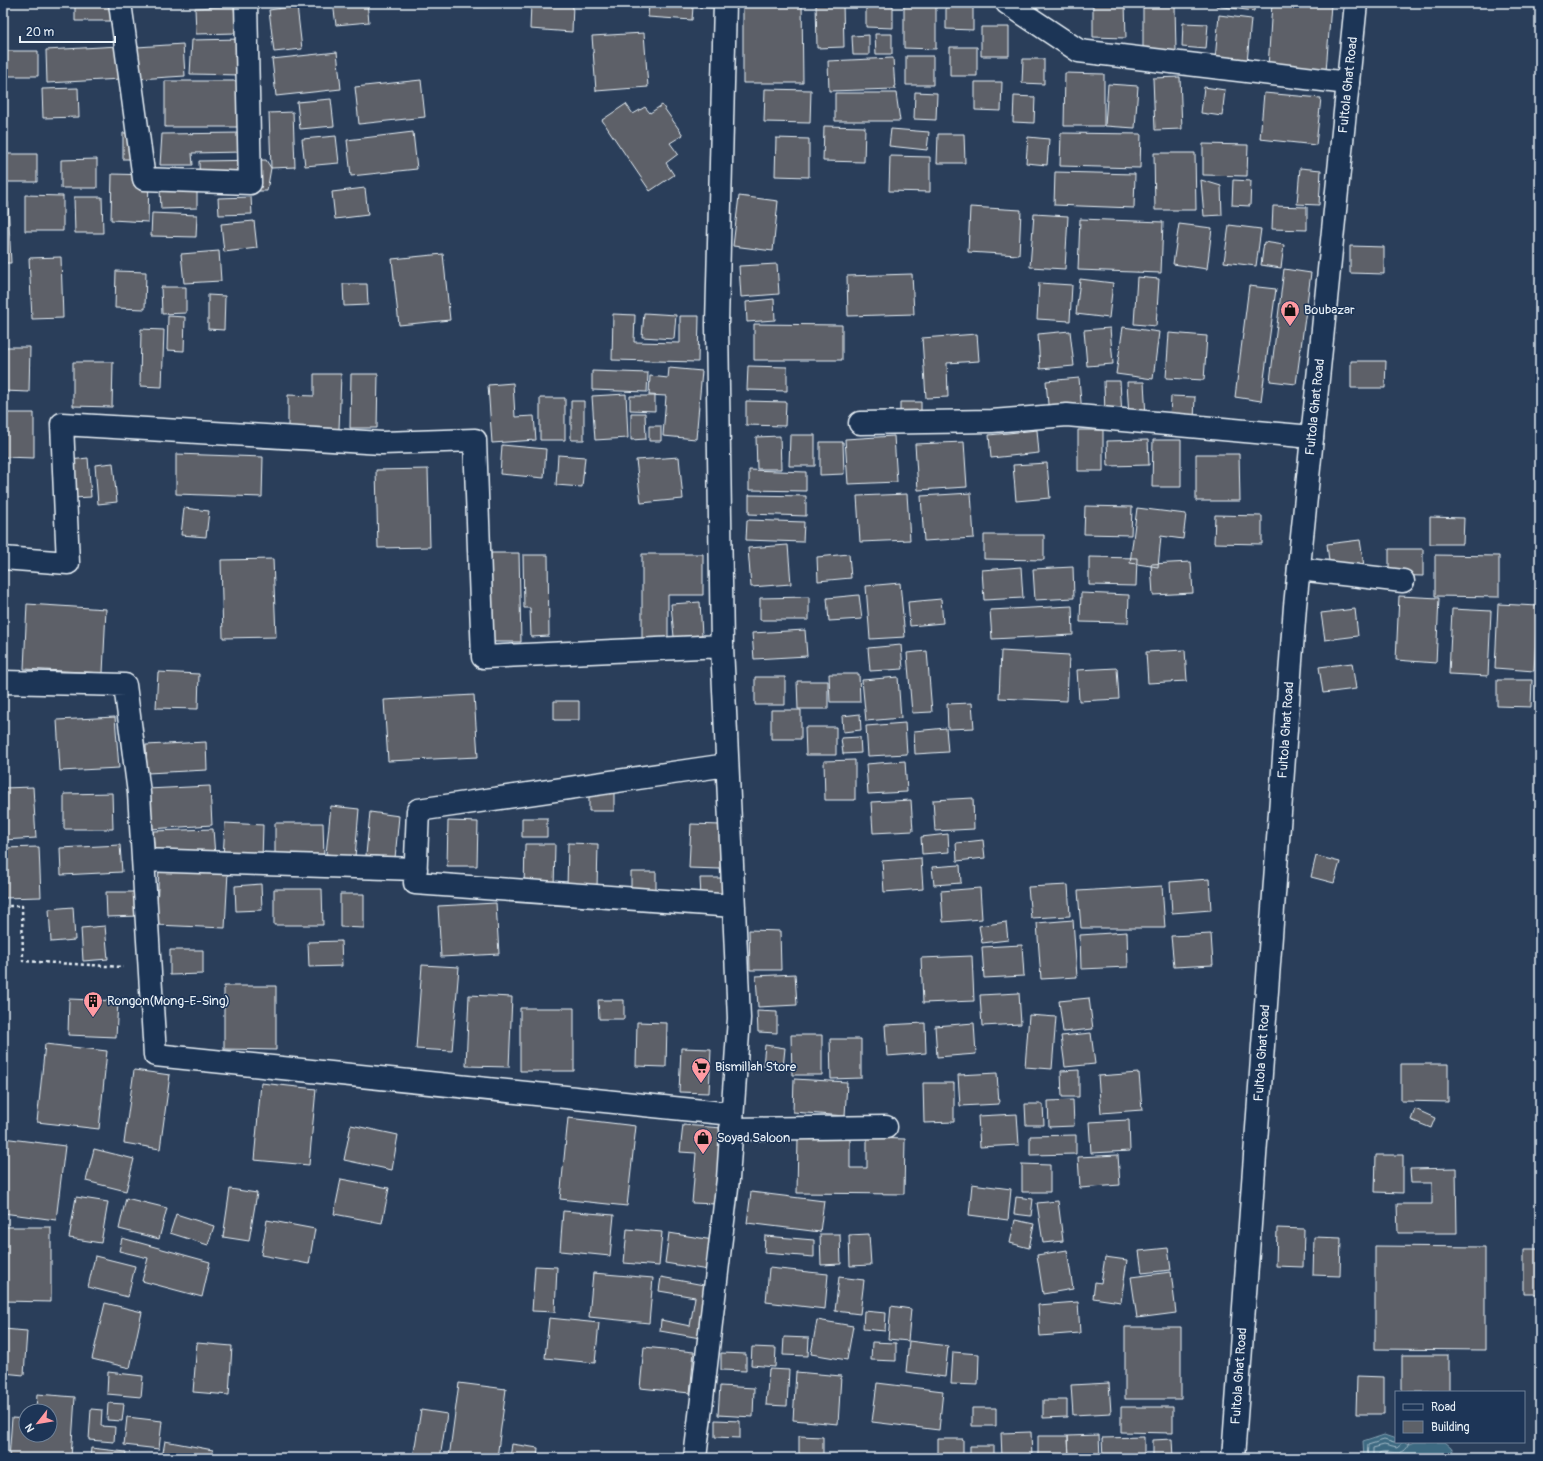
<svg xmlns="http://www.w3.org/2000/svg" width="1543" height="1461" font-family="Pangolin,sans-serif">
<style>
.water{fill:#3c6981;stroke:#819fb1}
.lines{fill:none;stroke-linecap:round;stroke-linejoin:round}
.shore{stroke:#a3bbc8;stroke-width:1}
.building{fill:#5d6168;stroke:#e8f1f8}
.minor-casing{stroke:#e8f1f8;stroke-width:25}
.tertiary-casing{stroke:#e8f1f8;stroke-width:25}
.path{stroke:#e8f1f8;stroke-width:2.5;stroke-dasharray:3 3;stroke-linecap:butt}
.minor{stroke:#1d3557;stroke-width:22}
.tertiary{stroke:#1d3557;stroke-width:22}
.labels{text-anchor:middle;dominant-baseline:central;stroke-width:3;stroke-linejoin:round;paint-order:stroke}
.street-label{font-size:13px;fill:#e8f1f8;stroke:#1d3557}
.poi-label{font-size:13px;fill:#e8f1f8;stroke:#1d3557;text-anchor:start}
</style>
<rect width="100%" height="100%" fill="#2a3e5a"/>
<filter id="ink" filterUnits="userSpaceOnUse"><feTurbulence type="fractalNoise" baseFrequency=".025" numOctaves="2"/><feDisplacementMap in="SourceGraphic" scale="8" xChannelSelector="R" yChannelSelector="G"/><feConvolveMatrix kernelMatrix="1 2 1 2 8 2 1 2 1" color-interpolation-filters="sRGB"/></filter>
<g filter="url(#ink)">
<path class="water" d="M1384 1435 1396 1439V1442H1405L1410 1444 1415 1442H1445L1451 1447 1455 1458H1364L1363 1442Z"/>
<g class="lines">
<path class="shore" d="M1367 1458 1368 1445 1384 1440 1394 1443 1398 1442
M1373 1458V1448L1384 1445 1397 1448 1404 1442
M1379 1458V1453C1391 1448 1403 1461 1410 1442"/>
</g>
<path class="building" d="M75 3H111V21H75Z
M333 3H367L369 22 336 25Z
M477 3H506V6L477 7Z
M531 3H573L572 32 530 29Z
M649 3H712V8L693 7 692 20 648 17Z
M743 3H802L803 83H743Z
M816 3H843L844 47 817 48Z
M866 3H893V28L866 27Z
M946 3H973V30L946 29Z
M1093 3H1125L1126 38 1093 37Z
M1216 3H1255L1254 11 1216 6Z
M1272 3 1331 4 1326 72 1268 68Z
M904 4H936V49L904 48Z
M234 6 236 33 196 34 195 8Z
M297 6 302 49 274 52 269 10Z
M1143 6H1175L1176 51H1143Z
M1219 15 1251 19 1247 63 1215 60Z
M1183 23 1208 24 1206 49 1182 47Z
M981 27H1009V56H981Z
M644 33 648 87 596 91 592 36Z
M875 34H892V54H876Z
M869 35V55H853L852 36Z
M241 39 242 75 190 74 192 40Z
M183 44 185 76 138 79 137 47Z
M119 46 121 79 47 83 46 50Z
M950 47H977V76H950Z
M6 51H38V76H6Z
M337 52 341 89 276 96 272 59Z
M906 56H933V85H906Z
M893 58 895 89 829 91 828 61Z
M1023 59H1044V84L1022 83Z
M1065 73 1104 74V126H1064Z
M1180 77 1182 129 1155 130 1153 78Z
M421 80 425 117 359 124 355 87Z
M165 81H240V127H165Z
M975 82H1002L1001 111 975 110Z
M1108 84 1138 86 1135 128 1105 126Z
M1204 87 1225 90 1222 116 1201 113Z
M78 88 79 117 43 118 42 89Z
M765 89 811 90 810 123 764 122Z
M3 92H6V120H3Z
M915 92 937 93 936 120 914 119Z
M835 93H896L900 121H835Z
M1264 93 1321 98 1316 145 1260 139Z
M1014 96 1035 97 1034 123 1013 122Z
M331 99 334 126 300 129 297 102Z
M626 104 633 114 645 107 650 113 662 105 683 135 670 143 678 154 666 163 674 175 650 191 602 120Z
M293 112 295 167 271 168 269 113Z
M824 126 865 127 864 162 823 161Z
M891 129 929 132 927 150 889 146Z
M148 132V159H123V133Z
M413 132 417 169 351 176 347 140Z
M243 133V152L192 153 193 165H160L162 134Z
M1061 133 1141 134 1140 168 1060 166Z
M938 134H964L965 163H937Z
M336 136 339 163 305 166 302 139Z
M1028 137 1049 139 1047 165 1026 163Z
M776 138 809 139V177L775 176Z
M1203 144 1248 145 1247 176 1203 175Z
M1154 153H1195L1196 210H1155Z
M3 154H37V182H3Z
M890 156 930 157V192L889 191Z
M97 159V188H61V160Z
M266 160 271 168 267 191H200L199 161Z
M1300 168 1321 170 1319 205 1297 204Z
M1055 172 1135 174 1134 208 1054 205Z
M112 174 149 175 148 222 111 220Z
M1201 180 1221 186 1222 215 1204 216Z
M1233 180 1251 181 1250 206 1232 205Z
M365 188 368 215 335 219 332 192Z
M197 189V208L161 209 160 190Z
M25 195 63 196V231H25Z
M739 196 778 201 773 251 733 246Z
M74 197H102L103 233H75Z
M251 197 252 214 219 215 218 198Z
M3 202H8L11 263H3Z
M1273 206 1307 207V230L1272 229Z
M970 207 1021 210 1019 255 968 252Z
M152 213 197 215 196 237 151 236Z
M1034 214 1068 216 1065 269 1030 267Z
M1080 219 1163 222 1161 273 1078 270Z
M254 221 257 248 224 252 221 224Z
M1179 224 1212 228 1207 269 1173 264Z
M1229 225 1261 229 1256 266 1224 262Z
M1264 242 1284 245 1281 268 1261 265Z
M1350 246 1384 247V274L1350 273Z
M219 251 221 281 184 283 181 254Z
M443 254 450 320 399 325 392 259Z
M61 257 63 318 32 319 29 258Z
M777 264 779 294 741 297 739 266Z
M1284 269 1311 273 1296 384 1270 381Z
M116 271 146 272 145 309 115 308Z
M912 274 914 314 848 316 847 276Z
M1137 277 1159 279 1156 326 1134 324Z
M1080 279 1113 283 1109 318 1076 314Z
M1039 283 1072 285 1070 321 1037 319Z
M343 284H367L368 305 344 306Z
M1249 286 1276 289 1261 401 1235 397Z
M161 287H186V313L162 314Z
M208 295 225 296 224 330 208 329Z
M774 299 775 320 747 322 746 302Z
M644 313 676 315 674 339 642 337Z
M613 314 635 315 634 342 680 343V316H699L698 362 612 360Z
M168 316 185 317 184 351 167 350Z
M754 324 842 325V360H754Z
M1123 327 1159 332 1153 379 1116 374Z
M1110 328 1113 364 1087 366 1084 330Z
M141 329 164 330 162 387 140 386Z
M1070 331 1074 366 1040 369 1038 334Z
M1169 333 1207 336 1204 380 1166 378Z
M977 334 979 361 947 363 948 397 926 398 922 338Z
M3 347H30L29 392 3 391Z
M1351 361H1386L1385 388H1351Z
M73 362H113L112 407 73 406Z
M748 366 787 367V391L747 390Z
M669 368 702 371 696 439 663 436 666 396 649 395 650 376 668 378Z
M592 371 648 373 647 392 592 390Z
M314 374H341L339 429 288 428V395L314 396Z
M351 374H378L377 428H350Z
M1079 378 1082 414 1049 416 1046 381Z
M1104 381H1120L1122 417H1105Z
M1127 382H1144L1146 417 1129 418Z
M513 383 515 417 534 416 536 440 492 443 488 385Z
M626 394 628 438 595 440 592 396Z
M630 396H655V411L630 410Z
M1171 396 1195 397 1194 421 1170 420Z
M540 398H565V440H540Z
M571 401H584V440H571Z
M746 401 786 402 785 426 746 425Z
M900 402H921V420L900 421Z
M3 413H34V458L3 457Z
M631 413H645L646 439 631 440Z
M649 426H661V441H649Z
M1037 430 1039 453 991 458 989 435Z
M1078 430H1103V471H1078Z
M790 435H815V466H789Z
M780 436 781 469H757L756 437Z
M894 436 897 482 848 484 845 439Z
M1148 440 1149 465 1108 466 1107 441Z
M1153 440H1181V487H1152Z
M820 442H843L844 474 820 475Z
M964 442 967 487 918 490 915 444Z
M502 445 546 449 544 478 500 474Z
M176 454 263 457 262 497 176 494Z
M1196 454H1239L1240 501H1196Z
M558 455 585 457 582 487 556 485Z
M679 457 683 499 641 503 636 460Z
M88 458 91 497 73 498 70 460Z
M113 463 117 502 98 504 95 465Z
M1047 463 1050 498 1016 501 1013 465Z
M428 469 430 547 378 548 376 470Z
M749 470 806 472V491L749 490Z
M971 493 974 538 924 541 921 496Z
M907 494 910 540 860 542 857 496Z
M749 495 806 496V516L749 514Z
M1085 506 1132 507 1131 535 1084 534Z
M184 508 209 511 206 537 181 535Z
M1137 508 1186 514 1183 539 1161 536 1158 567 1130 563Z
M1215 515 1262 516V544L1214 543Z
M1430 517 1464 518 1463 544H1430Z
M747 520 804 522 803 542 746 540Z
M984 535H1044V560L984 559Z
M1360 540 1364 566 1330 570 1327 544Z
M788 545 791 584 751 587 748 548Z
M1389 549H1423V576L1389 575Z
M491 553H519L521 642H493Z
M642 554H703V595H668V639H642Z
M849 554 851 578 818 581 817 557Z
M523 555H548L549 636 531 637 530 608H524Z
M1435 555 1499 556V597L1435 596Z
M1089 557 1137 558 1136 586 1089 585Z
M273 559 276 637 223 638 221 560Z
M1191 562 1193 593 1153 595 1151 564Z
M1021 567 1023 598 984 600 982 570Z
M1073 567 1074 598 1035 600 1033 569Z
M900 583 905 637 870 639 866 586Z
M1081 593 1129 595 1128 623 1080 622Z
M859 595 862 619 829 621 827 598Z
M1399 596 1439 598 1436 663 1396 660Z
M809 597V620H760V598Z
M941 599 943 623 910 626 908 602Z
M700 602 702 635 674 637 671 604Z
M27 604 106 609 103 673 24 669Z
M1498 604 1538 606 1534 671 1495 668Z
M1072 606 1073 635 992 639 990 610Z
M1355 609 1358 636 1325 640 1321 613Z
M1452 609 1491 611 1488 676 1449 674Z
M805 630 807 656 754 659 752 633Z
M901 645 903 669 870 671 868 648Z
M1185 650 1187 681 1148 683 1146 652Z
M927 651 932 712 912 713 907 653Z
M1001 651 1069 655 1067 701 999 698Z
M1352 663 1356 689 1323 693 1319 667Z
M1117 668 1119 699 1079 701 1077 670Z
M158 672 199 674 198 709 156 708Z
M829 674H859L860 702H830Z
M755 677H785V705H755Z
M898 677 901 718 866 721 862 680Z
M1497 680H1532L1531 707 1497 706Z
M797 681H828V709H798Z
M474 695 478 757 388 761 384 700Z
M554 701H579V720H554Z
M972 703 974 728 948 729 947 704Z
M771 710H801V739H771Z
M860 714 861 730 843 732 842 716Z
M115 717 119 768 60 771 57 720Z
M905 723 907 754 868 756 866 726Z
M805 727H836V755H806Z
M946 728 948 752 915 754 914 731Z
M860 737 861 753 843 754 841 738Z
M206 742 207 770 147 773 146 745Z
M855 760V800H825L824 761Z
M905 761 907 792 868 794 866 764Z
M210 786 212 825 150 829 147 789Z
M33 787 36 838 3 840V788Z
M589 792H614V811H589Z
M112 793 113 829H64V794Z
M973 798 974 829 935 831 933 800Z
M911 800 913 831 873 833 871 802Z
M331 806 359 809 355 857 326 854Z
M370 812 399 816 395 858 366 855Z
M522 818H547V837H522Z
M448 821 478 822 477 866H447Z
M225 823 263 825 262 860 223 858Z
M275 823H323L324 859H275Z
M691 824 720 825V869L689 868Z
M213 829 215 856 155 859 153 831Z
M948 834 949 852 922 854 921 837Z
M983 840 985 858 957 861 956 843Z
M568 843 598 844 597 888H567Z
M525 844H555L554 889 524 888Z
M120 845 122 872 61 875 60 848Z
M39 847 41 897 3 898V848Z
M1316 856 1340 862 1334 883 1311 877Z
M921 858 923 889 884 892 882 861Z
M960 865 961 883 934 885 932 867Z
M159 868 228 872 225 928 156 925Z
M631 872H656V891L631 890Z
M700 878H726V896L701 897Z
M1209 879 1211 910 1172 913 1170 882Z
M261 884 262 910 236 911 235 886Z
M1068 885 1070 916 1031 918 1028 887Z
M1162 886 1165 928H1081L1078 891Z
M980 888 982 919 943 922 941 891Z
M274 889H322L323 925H274Z
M106 892H139L140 916 107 917Z
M340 894H364V928L340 927Z
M496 903 499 954 441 957 438 906Z
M73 907 75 940 51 942 49 909Z
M1073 920 1077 977 1041 979 1037 923Z
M1006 922 1008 940 982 943 979 926Z
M105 926 108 959 83 961 81 928Z
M749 930 780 931 781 970H750Z
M1127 932 1128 967 1081 969 1080 935Z
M1211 934 1213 965 1174 967 1171 936Z
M341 941 342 966 309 967 308 942Z
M1022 945 1024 976 984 978 982 947Z
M170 950H203V974L170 975Z
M972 956 974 1001 923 1003 921 958Z
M422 965 459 967 452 1051 416 1049Z
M795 974 797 1005 758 1007 756 976Z
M224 986H276V1050L224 1049Z
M1019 993 1021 1024 982 1026 980 995Z
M469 995 512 997 509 1067 466 1066Z
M1089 998 1093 1029 1063 1032 1059 1001Z
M69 999 118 1001 116 1037 68 1035Z
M598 1000H624V1019H599Z
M520 1008H574V1071H520Z
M757 1011 777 1012V1033L758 1032Z
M1029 1015 1056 1017 1052 1069 1025 1067Z
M637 1022 667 1023 666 1067 636 1066Z
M925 1023 926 1053 887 1056 885 1025Z
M974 1023 976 1054 937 1057 935 1026Z
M1091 1033 1095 1064 1065 1067 1061 1036Z
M791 1035H822V1075H792Z
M830 1039H861V1078L831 1079Z
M45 1044 107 1051 99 1129 37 1122Z
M765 1045 785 1048 783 1068 763 1066Z
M681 1048 711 1049 709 1093 679 1092Z
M1401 1064H1448V1102L1401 1101Z
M134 1070 170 1075 160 1149 124 1143Z
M1079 1070V1097H1062L1061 1071Z
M997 1073 999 1104 960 1106 958 1075Z
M1139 1073 1142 1110 1101 1113 1098 1076Z
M794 1079 847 1082 845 1116 793 1112Z
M261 1083 316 1089 309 1165 254 1160Z
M923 1083H954V1122L924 1123Z
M1073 1100 1074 1126 1049 1127 1048 1101Z
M1025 1104H1043L1044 1125H1026Z
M1415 1109 1435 1118 1431 1128 1411 1120Z
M1017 1114 1019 1145 980 1147 978 1116Z
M568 1118 636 1126 627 1206 560 1199Z
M1129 1120 1130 1151 1091 1153 1089 1122Z
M351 1125 398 1135 392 1170 344 1160Z
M683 1125 722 1128 716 1204 692 1203 696 1153 680 1152Z
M1076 1135V1154L1030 1155V1136Z
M798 1137 850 1138V1168H867V1138L905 1139 904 1194 797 1193Z
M3 1138 65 1146 56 1220 3 1213Z
M94 1149 134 1159 126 1191 86 1181Z
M1118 1155 1120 1185 1080 1188 1078 1157Z
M1376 1155H1403V1193L1375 1192Z
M1022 1164 1050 1165V1192H1022Z
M1456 1168 1457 1233H1398L1397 1204H1432V1183H1411L1410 1169Z
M341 1179 389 1188 382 1223 334 1214Z
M972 1184 1011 1189 1008 1220 969 1215Z
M230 1189 257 1193 249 1241 223 1237Z
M751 1192 824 1201 820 1232 747 1223Z
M76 1197 108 1202 101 1243 69 1238Z
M1016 1197 1033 1199 1031 1216 1014 1214Z
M126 1198 167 1208 159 1239 119 1229Z
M1058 1201 1063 1241 1043 1243 1037 1203Z
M563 1211 614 1215 610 1256 560 1251Z
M176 1214 214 1226 208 1245 170 1233Z
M267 1220 315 1229 309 1264 261 1255Z
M1015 1220 1034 1224 1029 1248 1010 1243Z
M3 1227H51V1302L3 1301Z
M1277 1228 1304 1229 1303 1267 1276 1266Z
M627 1229 662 1232 659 1266 624 1263Z
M669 1233 713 1240 708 1270 665 1263Z
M820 1234H840L841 1264 821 1265Z
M869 1234 871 1265 850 1266 849 1235Z
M765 1236 814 1240V1257L764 1253Z
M1314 1237 1341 1238 1340 1276 1313 1275Z
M122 1238 210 1262 202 1297 142 1281 148 1258 119 1251Z
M1375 1246 1485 1247V1350L1375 1349Z
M1168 1248 1171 1270 1142 1273 1139 1251Z
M1524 1249H1540V1294H1524Z
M1067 1250 1073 1289 1043 1294 1037 1255Z
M95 1256 135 1266 128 1297 88 1287Z
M1105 1257 1127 1260 1121 1302 1093 1298 1095 1282 1101 1283Z
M535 1266 557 1267 555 1312 532 1311Z
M769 1268 828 1274 825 1309 766 1302Z
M1171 1272 1176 1313 1137 1318 1131 1277Z
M593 1273 653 1278 649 1323 589 1317Z
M661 1277 709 1286 700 1338 660 1331 661 1320 690 1326 695 1297 659 1291Z
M839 1277 864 1280 860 1314 835 1311Z
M1078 1302 1080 1333 1040 1336 1038 1305Z
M105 1303 142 1312 130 1368 92 1359Z
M891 1306 911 1309 908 1341 888 1339Z
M864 1311 886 1313 885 1331 863 1329Z
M549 1318 599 1323 595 1363 545 1358Z
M817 1320 853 1326 847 1360 811 1354Z
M1125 1327H1181V1399H1125Z
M3 1329 27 1331 24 1375 3 1373Z
M784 1337 809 1338 808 1356 783 1355Z
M909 1341 948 1346 945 1377 906 1372Z
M872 1342 896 1343V1361L871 1360Z
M197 1343 232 1346 229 1395 193 1392Z
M644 1347 694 1352 690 1393 640 1388Z
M752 1347 776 1348 775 1367 751 1365Z
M953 1352 979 1354 978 1385 951 1384Z
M721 1353 746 1354V1371L721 1370Z
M1402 1355H1449V1392H1402Z
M769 1369 789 1370 787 1406 766 1405Z
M108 1372 143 1376 141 1397 107 1394Z
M796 1372 841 1376 838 1424 793 1420Z
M1357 1376 1384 1377V1414H1356Z
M459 1383 506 1389 497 1458H449Z
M877 1383 943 1391 939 1430 872 1422Z
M1109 1383 1111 1413 1073 1415 1071 1385Z
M720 1386 754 1388 753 1417 718 1415Z
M37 1394 75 1397 71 1458H9L12 1418 26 1419V1435H50V1411H36Z
M1043 1400H1067V1417L1043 1418Z
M108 1403 124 1404 122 1421 107 1420Z
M1121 1407H1173V1433L1121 1432Z
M972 1408H996V1426H972Z
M91 1409 102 1410 101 1426 115 1427 114 1442 89 1440Z
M421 1410 447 1414 440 1458H413Z
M127 1417 162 1421 159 1449 124 1445Z
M715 1420 740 1421V1438L715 1437Z
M1031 1432 1032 1458H1002L1001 1433Z
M1099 1435 1100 1458H1069L1068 1436Z
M799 1436 823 1437V1455L799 1454Z
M1038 1436H1068L1069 1458H1038Z
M1144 1437V1458H1103L1102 1438Z
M938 1439H963V1457H938Z
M1172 1439 1173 1458H1153V1440Z
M165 1441 213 1450 212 1458H162Z
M512 1444 538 1448 537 1458H510Z
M970 1446H994V1458H970Z
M91 1448 126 1452 125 1458H90Z"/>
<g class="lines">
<defs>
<path id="minor" d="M120 3 144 179 250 183 246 3
M1007 3 1079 51 1348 83
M860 423 992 421 1067 415 1312 437
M3 558 68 563 62 424 382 443 475 440 483 657 722 646
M1299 569 1403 581
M3 682 125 685 139 793 155 1055 732 1114
M727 765 418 810 415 883 734 906
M143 860 416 869
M731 1129 886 1127
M695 1458 728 1179 739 1018 722 646 717 324 725 3"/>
<path id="tertiary" d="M1233 1458 1295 606 1356 3"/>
</defs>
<use href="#minor" class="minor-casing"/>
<use href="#tertiary" class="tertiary-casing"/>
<path class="path" d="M3 906H22L23 961 123 967"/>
<use href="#minor" class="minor"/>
<use href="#tertiary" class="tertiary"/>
</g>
</g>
<defs>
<symbol id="shop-pin" viewBox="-11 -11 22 30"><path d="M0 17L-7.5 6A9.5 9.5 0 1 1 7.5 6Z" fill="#ff9aa2" stroke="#1d3557"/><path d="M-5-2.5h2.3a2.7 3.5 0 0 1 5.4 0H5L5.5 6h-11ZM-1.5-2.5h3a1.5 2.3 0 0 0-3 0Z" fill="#111"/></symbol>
<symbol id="building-pin" viewBox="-11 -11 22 30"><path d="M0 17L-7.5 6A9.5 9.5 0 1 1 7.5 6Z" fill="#ff9aa2" stroke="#1d3557"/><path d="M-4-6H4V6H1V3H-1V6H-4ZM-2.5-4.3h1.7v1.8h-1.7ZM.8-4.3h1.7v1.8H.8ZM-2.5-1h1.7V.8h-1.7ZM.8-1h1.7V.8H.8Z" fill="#111"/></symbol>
<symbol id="supermarket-pin" viewBox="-11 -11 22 30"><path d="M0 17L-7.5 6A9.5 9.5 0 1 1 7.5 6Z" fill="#ff9aa2" stroke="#1d3557"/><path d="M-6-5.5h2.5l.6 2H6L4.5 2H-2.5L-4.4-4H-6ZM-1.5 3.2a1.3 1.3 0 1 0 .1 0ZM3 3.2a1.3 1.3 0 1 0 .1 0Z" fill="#111"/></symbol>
</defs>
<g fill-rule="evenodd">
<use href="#shop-pin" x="1279" y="299" width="22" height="30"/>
<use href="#building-pin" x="82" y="990" width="22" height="30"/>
<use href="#supermarket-pin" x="690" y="1056" width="22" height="30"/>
<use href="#shop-pin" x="692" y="1127" width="22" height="30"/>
</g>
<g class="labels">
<g class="street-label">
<text transform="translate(1348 85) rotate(-84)">Fultola Ghat Road</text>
<text transform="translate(1315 407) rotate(-84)">Fultola Ghat Road</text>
<text transform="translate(1286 730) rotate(-86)">Fultola Ghat Road</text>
<text transform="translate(1262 1053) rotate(-86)">Fultola Ghat Road</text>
<text transform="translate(1239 1376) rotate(-86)">Fultola Ghat Road</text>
</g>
<g class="poi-label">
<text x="1304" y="310">Boubazar</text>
<text x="107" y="1001">Rongon(Mong-E-Sing)</text>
<text x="715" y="1067">Bismillah Store</text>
<text x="717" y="1138">Soyad Saloon</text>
</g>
</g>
<rect width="1543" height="1461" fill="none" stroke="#1d3557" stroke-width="16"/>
<rect x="8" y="8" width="1527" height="1445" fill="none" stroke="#e8f1f8" stroke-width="1.5" filter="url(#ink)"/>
<rect x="1395" y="1391" width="130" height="52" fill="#1d3557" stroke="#6e8097"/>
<rect x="1403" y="1404" width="20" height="6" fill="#1d3557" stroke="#6e8097"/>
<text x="1431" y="1411" font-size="12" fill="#e8f1f8">Road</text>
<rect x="1403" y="1421" width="20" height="12" fill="#5d6168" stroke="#6e8097"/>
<text x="1431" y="1431" font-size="12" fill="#e8f1f8">Building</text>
<g transform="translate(38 1423) rotate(239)"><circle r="19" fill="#1d3557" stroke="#6e8097"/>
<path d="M0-3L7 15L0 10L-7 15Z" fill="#ff9aa2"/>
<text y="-6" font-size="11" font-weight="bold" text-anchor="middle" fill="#e8f1f8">N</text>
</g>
<path d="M20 36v6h95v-6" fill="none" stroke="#e8f1f8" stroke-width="2"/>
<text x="26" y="36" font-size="12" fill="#e8f1f8" stroke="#1d3557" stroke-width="3" paint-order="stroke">20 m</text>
</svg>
